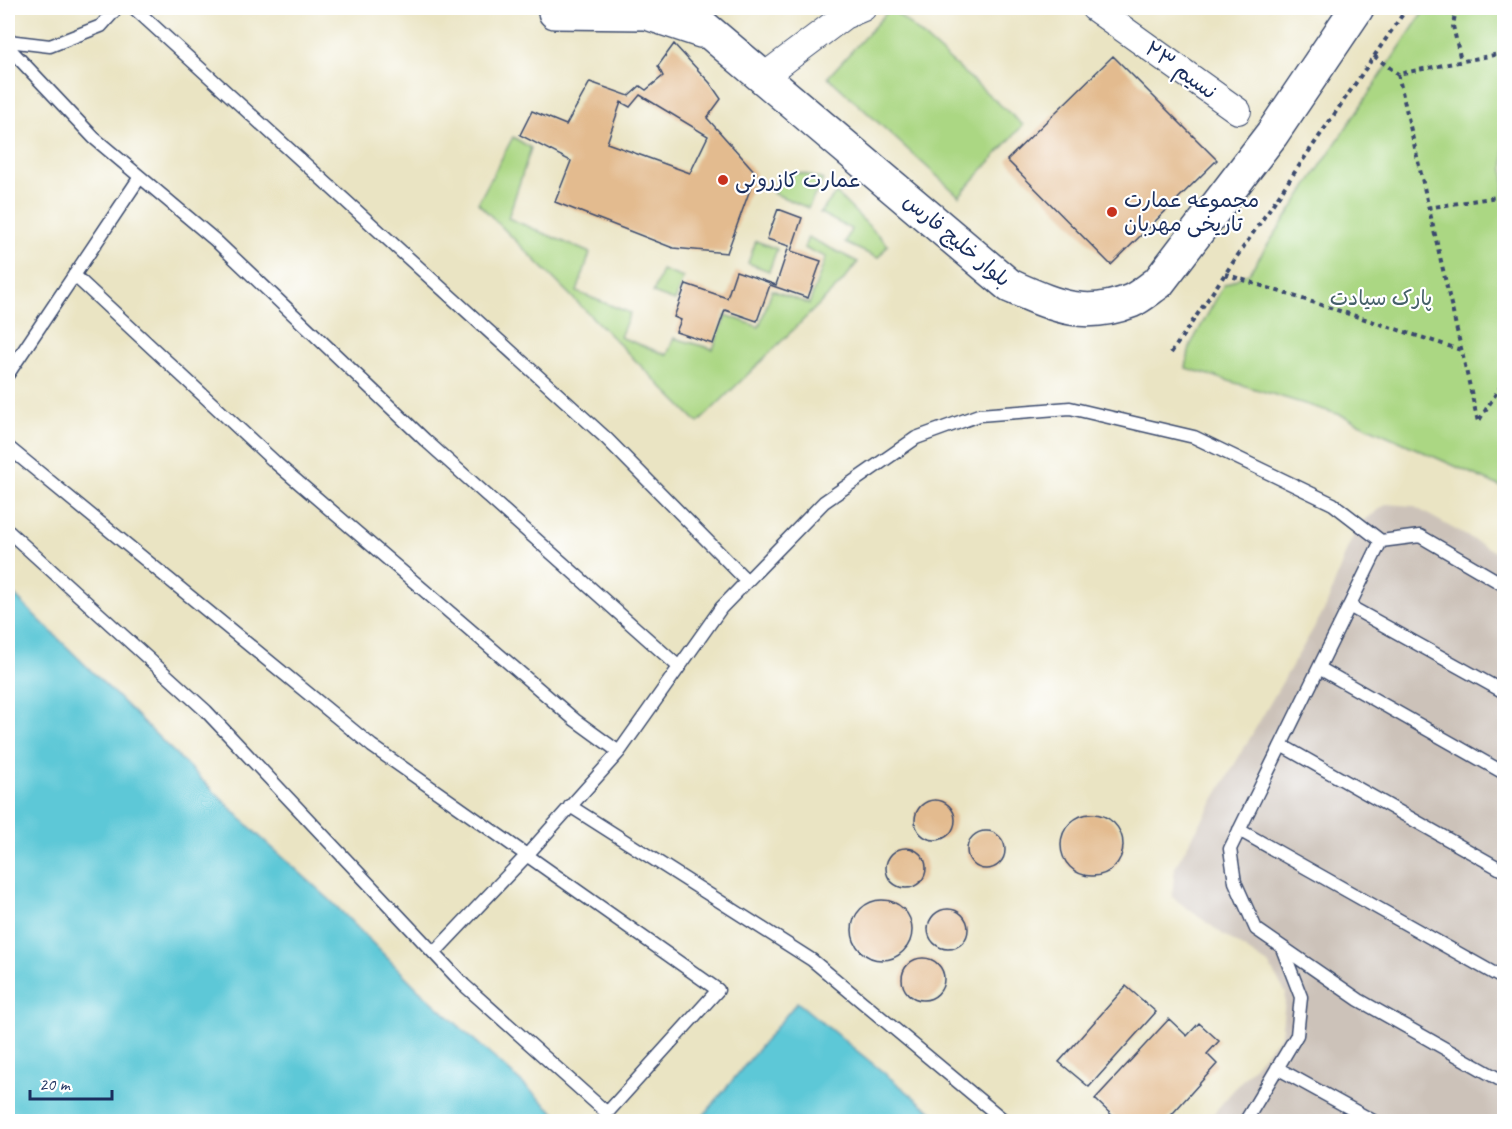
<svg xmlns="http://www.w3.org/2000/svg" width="1512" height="1129" font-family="Caveat,'Playpen Sans Arabic',sans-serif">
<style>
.industrial{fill:#ccc2b9}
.green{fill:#abd783;stroke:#638370;stroke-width:1.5}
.water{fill:#5dc8d7;stroke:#3c7c9a;stroke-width:1.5}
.building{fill:#e3bb8f;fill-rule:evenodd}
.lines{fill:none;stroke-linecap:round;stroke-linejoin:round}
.service-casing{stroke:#3a4a6d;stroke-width:15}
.minor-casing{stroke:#3a4a6d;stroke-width:28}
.primary-casing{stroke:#3a4a6d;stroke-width:36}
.path{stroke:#3a4a6d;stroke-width:4;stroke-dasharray:4.5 4.5;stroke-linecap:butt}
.service{stroke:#fff;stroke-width:12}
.minor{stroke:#fff;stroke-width:26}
.primary{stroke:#fff;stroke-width:33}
.poi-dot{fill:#c8321e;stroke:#fff;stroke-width:2}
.labels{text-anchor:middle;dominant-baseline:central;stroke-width:4.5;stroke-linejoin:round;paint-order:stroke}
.street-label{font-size:21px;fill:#1b2f5e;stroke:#fff}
.poi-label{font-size:21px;fill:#1b2f5e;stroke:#fff;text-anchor:start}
.park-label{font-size:21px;fill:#466169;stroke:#fff}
</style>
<rect width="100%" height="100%" fill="#fff"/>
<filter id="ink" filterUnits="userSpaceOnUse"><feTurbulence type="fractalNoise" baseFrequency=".0167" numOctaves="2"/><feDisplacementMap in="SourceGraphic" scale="12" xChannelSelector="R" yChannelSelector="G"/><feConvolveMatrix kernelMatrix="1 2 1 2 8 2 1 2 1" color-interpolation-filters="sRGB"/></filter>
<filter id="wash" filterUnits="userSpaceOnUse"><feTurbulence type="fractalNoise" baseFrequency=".008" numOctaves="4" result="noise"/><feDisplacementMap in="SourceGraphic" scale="24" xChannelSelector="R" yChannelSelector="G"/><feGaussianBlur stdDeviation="1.35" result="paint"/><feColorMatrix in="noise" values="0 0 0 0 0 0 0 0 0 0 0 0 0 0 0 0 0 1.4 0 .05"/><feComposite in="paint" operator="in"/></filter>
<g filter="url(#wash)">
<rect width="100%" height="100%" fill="#eae4c3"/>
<path class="industrial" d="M1387 504 1413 506 1504 557V1121H1210L1218 1108 1281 1035 1286 993 1268 964 1221 933 1172 897 1175 867 1326 607 1347 549 1359 524Z"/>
<path class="green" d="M891 8 1023 125 959 196 828 77Z
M1426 8H1504V488L1341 415 1186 368 1190 346 1224 285 1249 273Z
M513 137 531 148 508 218 590 253 577 292 630 313 620 337 667 355 674 338 713 349 726 315 759 327 772 290 809 304 826 257 804 248 808 237 858 262 842 282 698 423 478 203Z
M794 172 805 174 823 180 808 208 773 193 777 182Z
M836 193 888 245 878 258 845 243 851 229 820 213Z
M756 241 777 249 769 271 748 263Z
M662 270 683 278 675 301 653 293Z"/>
<path class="water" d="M8 589 257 834 330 900 418 989 564 1121H8Z
M797 1002 943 1121H699Z"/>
<g id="blocks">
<path class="building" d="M674 44 710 83 721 99 707 118 756 173 727 253 673 248 555 202 571 161 520 135 532 111 566 125 590 82 629 96 640 86 646 90 663 76 658 66ZM640 95 708 136 690 173 607 143 621 102 630 107Z
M1113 56 1217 160 1111 265 1007 160Z
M778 209 802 218 791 251 821 261 808 298 770 285 757 321 725 310 713 344 676 332 681 320 674 317 686 284 727 298 736 271 776 285 789 246 767 239Z
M915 820a20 20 0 1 1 40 0a20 20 0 1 1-40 0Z
M1061 845a31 31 0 1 1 62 0a31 31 0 1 1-62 0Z
M967 850a19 19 0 1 1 38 0a19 19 0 1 1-38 0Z
M886 868a20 20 0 1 1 40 0a20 20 0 1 1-40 0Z
M852 930a30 30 0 1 1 60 0a30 30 0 1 1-60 0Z
M928 929a20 20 0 1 1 40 0a20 20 0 1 1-40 0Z
M902 979a21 21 0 1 1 42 0a21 21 0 1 1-42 0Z
M1126 986 1156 1012 1089 1087 1059 1062Z
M1169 1019 1187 1036 1199 1023 1219 1041 1207 1054 1217 1064 1165 1122H1119L1095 1099Z"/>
</g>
</g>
<g filter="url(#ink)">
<use href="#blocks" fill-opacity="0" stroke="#3a4a6d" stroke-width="1.5"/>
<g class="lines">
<defs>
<path id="service" d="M134 8 607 439 747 581
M8 41 50 46 101 26 117 8
M8 47 94 138 215 240 425 440 679 667
M74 275 277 464 575 720 619 752
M8 374 140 177
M8 447 372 746 718 990 607 1113 464 985 206 711 8 531
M1381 541 1420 536 1504 585
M1349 606 1504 692
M1319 668 1504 773
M1281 745 1504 871
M570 806 812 960 1006 1122
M1239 830 1504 979
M434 953 527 855 619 752 721 608 824 502 916 438 979 415 1070 408 1194 437 1333 504 1381 541 1230 849 1235 882 1256 929 1359 1000 1504 1082
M1277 1068 1375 1122
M1245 1122 1297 1035 1301 997 1282 948"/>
<path id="minor" d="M1094 8 1238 111
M763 77 844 16 863 8"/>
<path id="primary" d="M681 8 1010 286C1054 305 1083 320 1131 301 1140 297 1149 289 1158 283L1272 134 1357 8
M555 12 647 13 701 31"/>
</defs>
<use href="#service" class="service-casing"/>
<use href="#minor" class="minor-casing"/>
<use href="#primary" class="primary-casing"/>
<path class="path" d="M1456 8 1453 26 1461 61
M1504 53 1398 74 1478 422 1504 381
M1374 56 1398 74
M1427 208 1497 197 1504 193
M1225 274 1461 350
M1171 353 1407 8"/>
<use href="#service" class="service"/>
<use href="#minor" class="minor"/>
<use href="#primary" class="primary"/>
</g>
</g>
<g class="poi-dot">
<circle cx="723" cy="180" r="6"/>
<circle cx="1112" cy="212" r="6"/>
</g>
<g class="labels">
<g class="street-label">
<text transform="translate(1181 70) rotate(36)">نسیم ۲۳</text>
<text transform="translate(957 240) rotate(40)">بلوار خلیج فارس</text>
</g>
<g class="poi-label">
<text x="735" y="180">عمارت کازرونی</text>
<text x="1124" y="200">مجموعه عمارت<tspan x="1124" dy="24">تاریخی مهربان</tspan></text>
</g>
<g class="park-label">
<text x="1381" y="298">پارک سیادت</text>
</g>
</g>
<rect width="1512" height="1129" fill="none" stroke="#fff" stroke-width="30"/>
<path d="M30 1090v9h82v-9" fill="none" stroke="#1b2f5e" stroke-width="3"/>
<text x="39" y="1090" font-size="18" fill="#1b2f5e" stroke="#ffffff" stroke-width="4.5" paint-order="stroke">20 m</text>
</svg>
